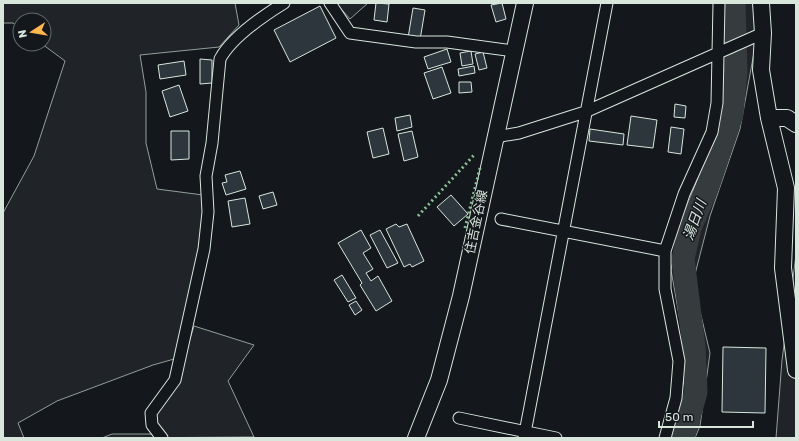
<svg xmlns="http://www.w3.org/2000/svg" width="799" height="441" font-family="Rubik,'Noto Sans JP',sans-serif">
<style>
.green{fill:#202428;stroke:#939e99}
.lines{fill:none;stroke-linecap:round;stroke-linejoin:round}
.river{stroke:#363b3e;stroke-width:23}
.building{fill:#2c363c;stroke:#d8e6dc}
.street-casing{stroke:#d8e6dc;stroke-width:13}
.secondary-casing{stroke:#d8e6dc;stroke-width:18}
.street{stroke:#14181c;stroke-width:11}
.secondary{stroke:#14181c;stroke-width:16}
.hedge{stroke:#8ac095;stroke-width:3;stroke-dasharray:2 3;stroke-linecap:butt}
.labels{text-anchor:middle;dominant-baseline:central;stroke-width:3;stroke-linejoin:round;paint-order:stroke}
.street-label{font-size:13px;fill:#d8e6dc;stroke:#14181c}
.water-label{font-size:14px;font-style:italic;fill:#d8e6dc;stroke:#14181c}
</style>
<rect width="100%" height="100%" fill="#14181c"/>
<path class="green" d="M3 3H235L239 25 219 47 140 55 146 92V143L157 189 203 195 204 249 181 357 153 365 57 401 18 423 24 438H3V213L34 156 65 61 42 44H44V20H20V28L13 23H3Z
M336 3H368L350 19Z
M721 3H755L757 36 740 129 710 216 693 282 710 353 700 426 695 438H669L688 366 671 270 681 221 714 138 724 71Z
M796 255V438H776L782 360Z
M194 326 254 345 228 381 254 437 102 438 112 434H153L151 417 185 355Z"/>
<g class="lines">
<path class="river" d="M683 438 696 392 694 347 683 259 690 228 708 186 732 114 736 72 734 3"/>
</g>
<path class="building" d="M376 3 389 4 387 22 374 20Z
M502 3 506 19 496 22 491 5Z
M320 6 336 38 290 62 274 30Z
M413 8 425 10 420 40 408 38Z
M447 49 451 62 428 69 424 57Z
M471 51 473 64 462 66 460 53Z
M483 52 487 68 479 70 475 54Z
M200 59 212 60V83L200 84Z
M184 61 186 75 160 79 158 65Z
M474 66 475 73 459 76 458 69Z
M442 67 451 93 433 99 424 73Z
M459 82H471L472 92 459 93Z
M179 85 188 111 170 117 162 91Z
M675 104 686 106 685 118 674 117Z
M410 115 412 127 397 131 395 118Z
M631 116 657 120 653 148 627 145Z
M671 127 684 129 681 154 668 152Z
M383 128 389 154 373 158 367 132Z
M590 129 624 134 623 145 589 141Z
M171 131H189V159L171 160Z
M412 131 418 157 404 161 398 134Z
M240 171 246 189 226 195 222 183 227 182 225 175Z
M273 192 277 205 263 209 259 196Z
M451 195 468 214 454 226 437 207Z
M245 198 250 224 232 227 228 201Z
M396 224 399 227 407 224 424 261 412 267 410 264 404 267 386 229Z
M361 230 371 248 363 253 373 269 366 273 371 281 378 276 392 301 376 311 360 285 362 283 338 243Z
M380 230 398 263 387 268 370 235Z
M342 275 356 298 348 302 334 280Z
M356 301 362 310 355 315 349 305Z
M723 347 766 348 765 413 722 412Z"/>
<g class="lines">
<defs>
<path id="street" d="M330 3 350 33 416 42H447L514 51
M495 137 519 133 585 112 763 33
M501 219 665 251
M459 418 556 438
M162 438 152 425 151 413 175 380 204 249 208 212 206 176 212 143 220 59C232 37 263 16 284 3
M524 438 607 3
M665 438 676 398 679 361 665 289V251L684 194 712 132 717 103 719 3"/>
<path id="secondary" d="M761 3 763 33 761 70 769 118 786 188 783 268 796 370
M769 118H787L796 124
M416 438 439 380 461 296 525 3"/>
</defs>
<use href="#street" class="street-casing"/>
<use href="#secondary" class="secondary-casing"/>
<use href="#street" class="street"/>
<use href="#secondary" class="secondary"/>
<path class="hedge" d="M418 216 475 154
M465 228 480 168"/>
</g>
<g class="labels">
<g class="street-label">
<text transform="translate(476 222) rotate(-78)">住吉金谷線</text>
</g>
<g class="water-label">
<text transform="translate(695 220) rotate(-70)">湯日川</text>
</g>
</g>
<rect width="799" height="441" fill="none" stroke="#d8e6dc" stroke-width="8"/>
<g transform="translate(32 32) rotate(258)"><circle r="19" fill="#14181c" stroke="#626a69"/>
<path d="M0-3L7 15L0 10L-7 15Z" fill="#ffb74d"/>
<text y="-6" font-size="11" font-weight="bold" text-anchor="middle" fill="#d8e6dc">N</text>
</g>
<path d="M659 421v6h94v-6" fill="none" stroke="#d8e6dc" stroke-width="2"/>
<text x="665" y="421" font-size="12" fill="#d8e6dc" stroke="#14181c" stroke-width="3" paint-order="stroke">50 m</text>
</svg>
